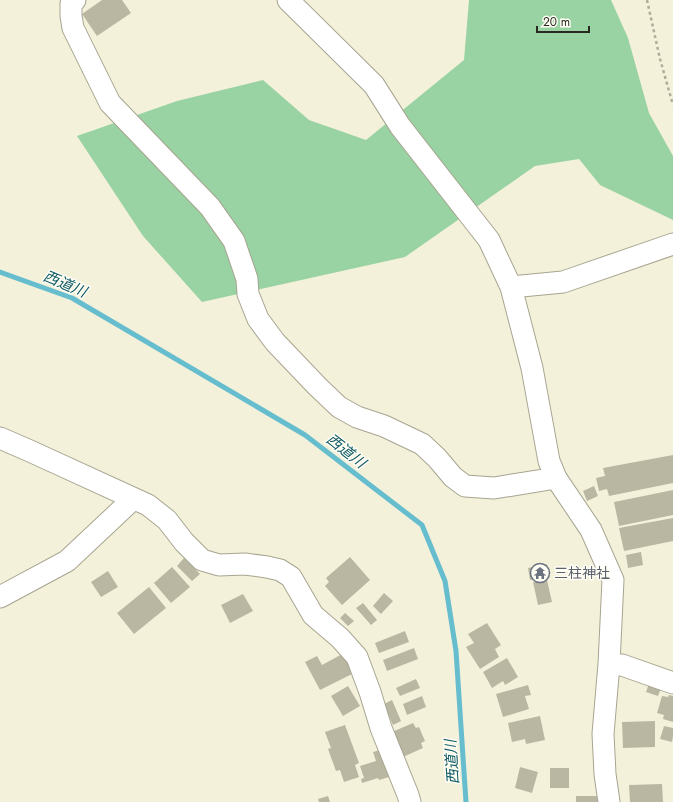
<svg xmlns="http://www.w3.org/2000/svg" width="673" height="802" font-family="Jost,'Noto Sans JP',sans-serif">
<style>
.forest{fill:#99d2a3}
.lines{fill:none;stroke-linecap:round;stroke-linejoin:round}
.stream{stroke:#66bdce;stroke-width:5}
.building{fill:#b9b6a2}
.minor-casing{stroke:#a7a490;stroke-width:23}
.path{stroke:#afac9b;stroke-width:2.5;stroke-dasharray:3 3;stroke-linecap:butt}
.minor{stroke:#fff;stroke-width:21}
.labels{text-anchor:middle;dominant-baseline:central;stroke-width:3;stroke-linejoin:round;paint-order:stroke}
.worship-label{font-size:14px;fill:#5b616d;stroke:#fffef5;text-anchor:start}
.water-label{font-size:15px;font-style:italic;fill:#115c68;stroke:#fffef5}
</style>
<rect width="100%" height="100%" fill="#f4f1db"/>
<path class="forest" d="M469 0H611L628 38 649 113 673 156V220L600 185 579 159 535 166 405 257 202 302 143 236 77 136 177 101 263 80 309 120 366 140 464 60Z"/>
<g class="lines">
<path class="stream" d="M0 272 72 298 305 435 422 525 445 581 456 651 466 802"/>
</g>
<path class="building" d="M102 0H122L131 13 97 36 82 14Z
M673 455V483L609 496 607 489 599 491 596 478 605 476 603 468Z
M594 486 598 496 587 501 583 491Z
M673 490V515L619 526 614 502Z
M673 518V541L624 551 619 528Z
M641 552 643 565 628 568 626 555Z
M350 557 370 580 342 605 325 586 329 582 326 578Z
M184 558 200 574 192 581 177 566Z
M547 564 549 576 530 580 528 568Z
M172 567 190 587 171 603 154 583Z
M108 571 118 587 101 597 91 582Z
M547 580 552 602 538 605 533 582Z
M149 587 166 608 134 634 117 613Z
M384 593 393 601 381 614 373 606Z
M243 594 253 611 230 623 221 605Z
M363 603 377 620 371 625 356 608Z
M345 613 354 621 348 626 340 618Z
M487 623 501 645 495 649 499 657 480 669 466 647 474 643 468 634Z
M405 631 409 642 379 653 375 643Z
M414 648 418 659 387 671 383 660Z
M346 652 356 672 320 690 305 662 317 656 322 665Z
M507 658 518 677 505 685 503 681 492 688 483 672Z
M416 679 420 688 400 696 396 688Z
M650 681 662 685 658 696 646 692Z
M528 685 531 695 525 696 529 709 503 717 496 694Z
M348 686 360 706 343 716 331 696Z
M669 695 673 696V722L663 719 664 715 657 713 662 696 668 697Z
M422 696 426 707 407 715 403 704Z
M392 700 401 721 393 725 384 704Z
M540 716 545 740 526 744 525 739 512 742 508 723Z
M655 721V747L623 748 622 722Z
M413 723 416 728 419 727 425 741 421 743 423 748 403 757 392 732Z
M345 725 359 763 355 765 359 777 344 782 340 770 336 771 328 749 331 748 325 732Z
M664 726 673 728V736L672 742 660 739Z
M380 750 389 777 379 780 378 778 362 783 361 779 364 778 360 766 376 761 373 752Z
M520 767 538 772 532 793 515 788Z
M550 768H569V788H550Z
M662 784 663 802H630L629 785Z
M328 796 330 802H319L318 799Z
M576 796H600V802H576Z"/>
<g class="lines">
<defs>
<path id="minor" d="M75 0 71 4V16L73 28 110 103 210 207 234 241 247 279 248 294 258 319 275 342 317 386 339 407 357 417 384 426 422 444 437 458 453 477 465 486 494 488 556 478
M288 0 374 85 400 126 489 240 511 287 532 368 549 461 556 478 591 530 613 580 609 664 603 734 605 774 609 802
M511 287 563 282 673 244
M0 438 30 451 148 505 167 520 184 542 202 560 219 565 245 564 267 567 280 570 291 577 313 615 340 638 357 657 370 692 381 728 408 795 410 802
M0 597 67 561 133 499
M609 664 622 665 673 683"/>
</defs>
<use href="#minor" class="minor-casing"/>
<path class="path" d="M647 0 660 59 673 105"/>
<use href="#minor" class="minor"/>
</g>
<defs>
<symbol id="temple-ring" viewBox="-11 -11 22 22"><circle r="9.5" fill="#fffef5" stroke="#6b7280" stroke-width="1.5"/><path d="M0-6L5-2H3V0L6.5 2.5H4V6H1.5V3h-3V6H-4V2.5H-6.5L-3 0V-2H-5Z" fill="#6b7280"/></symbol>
</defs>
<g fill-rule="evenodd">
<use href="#temple-ring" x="529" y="562" width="22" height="22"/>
</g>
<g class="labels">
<g class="worship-label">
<text x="554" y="573">三柱神社</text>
</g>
<g class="water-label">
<text transform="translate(65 284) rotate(23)">西道川</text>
<text transform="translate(346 451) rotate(38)">西道川</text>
<text transform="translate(452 762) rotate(-94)">西道川</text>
</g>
</g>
<path d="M537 26v6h52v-6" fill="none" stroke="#2a2921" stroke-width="2"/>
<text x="543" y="26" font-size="12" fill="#2a2921" stroke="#fffef5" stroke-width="3" paint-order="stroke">20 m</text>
</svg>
